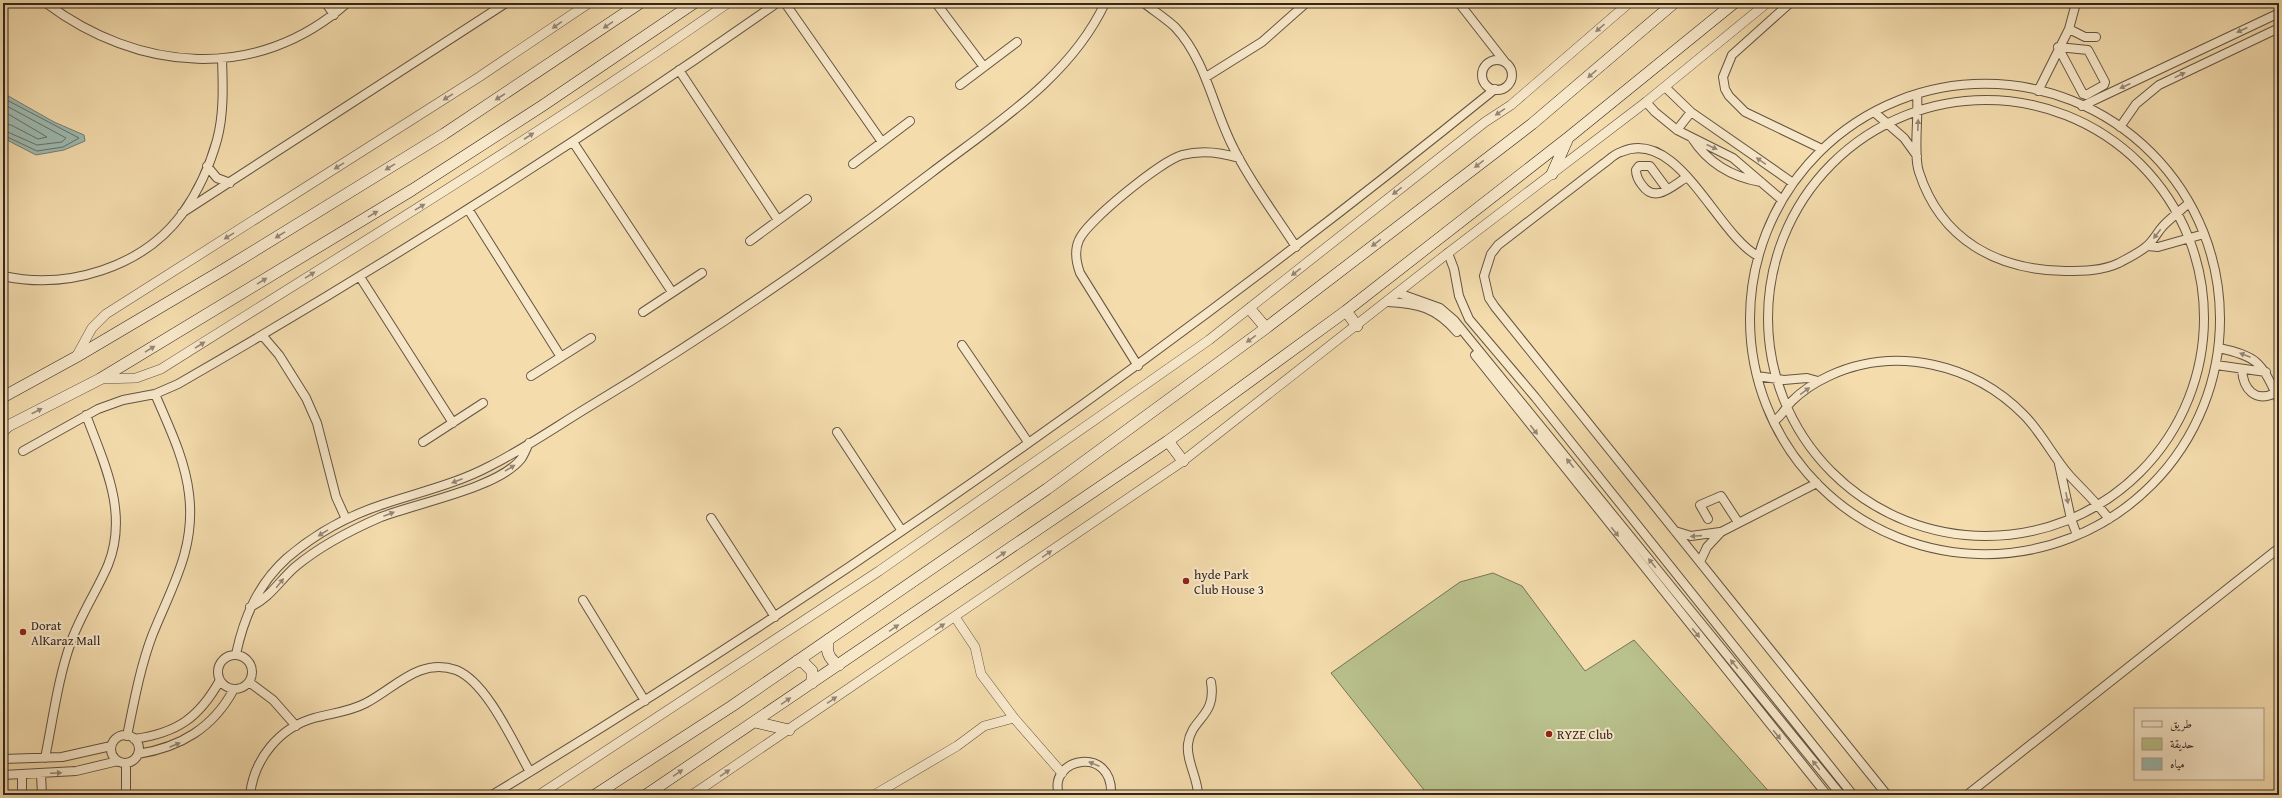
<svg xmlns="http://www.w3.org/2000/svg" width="2282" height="798" font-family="'Gentium Book Plus',Amiri,serif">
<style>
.green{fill:#b9c18c;stroke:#767456}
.water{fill:#9dbab1;stroke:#737f77}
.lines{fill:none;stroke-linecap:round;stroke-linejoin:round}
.shore{stroke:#687069;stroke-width:1}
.minor-casing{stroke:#635444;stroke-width:10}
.tertiary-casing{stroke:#635444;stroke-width:10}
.secondary-casing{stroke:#332621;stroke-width:12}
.minor{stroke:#f8e8ca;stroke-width:8}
.tertiary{stroke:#f8e8ca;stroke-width:9}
.secondary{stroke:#f8e8ca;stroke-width:11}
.oneway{fill:#968776}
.poi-dot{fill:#8f2418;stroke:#f8e8ca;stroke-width:1.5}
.labels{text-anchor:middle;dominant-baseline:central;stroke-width:4;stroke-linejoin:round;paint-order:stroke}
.poi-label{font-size:13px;fill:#332621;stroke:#f8e8ca;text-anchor:start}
</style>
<rect width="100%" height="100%" fill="#f4dcad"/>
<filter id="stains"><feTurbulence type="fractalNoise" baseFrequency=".005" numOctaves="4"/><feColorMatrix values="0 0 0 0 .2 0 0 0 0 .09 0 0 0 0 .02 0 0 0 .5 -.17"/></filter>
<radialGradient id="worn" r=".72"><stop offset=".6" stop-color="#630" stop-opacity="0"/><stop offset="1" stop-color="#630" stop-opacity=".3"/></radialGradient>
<path class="green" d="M1493 573 1522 586 1585 671 1634 640 1772 795H1428L1331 673 1460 582Z"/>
<path class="water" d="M3 93 54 122 84 135 85 141 64 150 36 155 3 138Z"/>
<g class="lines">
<path class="shore" d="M3 98 79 138 63 147 37 151 3 135
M3 104 66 138 62 142 37 145 3 130
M3 111 47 137 38 139 11 125 3 124"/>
<defs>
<path id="minor" d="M46 3C138 72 257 83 347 3
M326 3 334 15
M785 3 882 142
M936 3 984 67
M1144 3C1154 11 1165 18 1175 27 1206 60 1213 108 1233 147 1250 182 1275 214 1296 247
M1459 3 1505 62
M1790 3 1732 55 1723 77 1725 89 1729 96 1745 112 1822 149
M2279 6V19
M2069 29 2085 37H2096
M2058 47 2088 50 2105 82 2104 85 2086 95 2083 94Z
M1482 75a15 15 0 1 1 30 0a15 15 0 1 1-30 0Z
M679 70 778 220
M1206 77 1262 42 1306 3
M1750 319a235 235 0 1 1 470 0a235 235 0 1 1-470 0Z
M960 85 1017 42
M1665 87 1691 112 1793 183
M2038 91 2069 29 2076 3
M1917 94C1919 116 1913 155 1919 172 1941 240 1997 270 2065 271 2083 271 2102 271 2119 263 2128 258 2139 253 2147 246 2154 240 2158 231 2164 225 2172 217 2181 210 2189 203
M1768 318a218 218 0 1 1 436 0a218 218 0 1 1-436 0Z
M1646 102 1655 112 1677 130 1733 158 1782 200
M2082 106 2277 14
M1874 112 1904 138 1917 156
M2120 127 2136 104 2159 85 2279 28
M1677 130 1691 112
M1692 138C1708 163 1732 177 1761 182
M573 142 672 292
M853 164 910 121
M207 166 217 178 230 183
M1667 189 1650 166H1639L1636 170C1636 176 1638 180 1642 185 1655 204 1672 186 1687 177
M468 209 561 357
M182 213 506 3
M750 241 807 199
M2147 246 2158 247 2204 234
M1448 253 1454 269 1459 296 1469 319 1535 397 1853 795
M1758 256C1717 235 1678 126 1621 152 1614 154 1609 160 1603 164L1498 245 1491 254 1484 276 1489 298 1495 307 1887 795
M3 276C67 290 142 268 182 214 197 193 210 165 217 140 224 114 223 86 222 59
M360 277 453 423
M1398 293 1440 308 1454 320 1841 795
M1387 302C1418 303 1436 308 1457 332
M643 312 702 273
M262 335 279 355 306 398 317 423 336 497 346 519
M962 345 1028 442
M2219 348C2260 357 2261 363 2279 400
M1475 355 1827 795
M2216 365 2266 372
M1138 366 1080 273C1076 262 1074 251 1079 240 1087 221 1161 161 1182 155 1201 150 1220 152 1239 158
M2242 369C2243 389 2255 403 2275 393
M531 376 591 338
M1757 376 1784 380 1807 378 1818 381
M1774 421C1782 416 1785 408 1792 401 1802 391 1816 382 1829 376 1896 345 1974 364 2024 415 2042 433 2053 457 2070 476 2083 490 2097 503 2109 519
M837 432 902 531
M423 442 483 403
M23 451 98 409 123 400 155 394 178 384C383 266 583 139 777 3
M2059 464 2071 519 2077 535
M711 518 775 617
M1708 519 1700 505 1721 496 1738 522
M1675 531 1691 536 1720 532
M1700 562 1707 547 1721 532 1817 483
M583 600 645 701
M250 607C270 598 279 581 295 567 320 546 351 530 381 517 417 503 498 488 521 459 524 455 526 449 529 443
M236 654C244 617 258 584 287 558 315 534 350 515 384 504 420 492 456 484 490 466 524 449 557 426 590 406 708 335 822 257 931 173 995 124 1070 78 1105 3
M218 672a17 17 0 1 1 34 0a17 17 0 1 1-34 0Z
M249 682 273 700 296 726
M111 749a14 14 0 1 1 28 0a14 14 0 1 1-28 0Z
M127 736C134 702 140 668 152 636 171 588 196 549 189 494 185 459 169 427 155 394
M134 739C177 733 199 718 220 680
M138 754C181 747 213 728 234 689
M45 758C53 719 58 678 71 642 81 614 97 591 108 565 129 513 104 463 86 415
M3 759 62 757 111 746
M126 763V795
M22 774V795
M41 774 42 795
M3 775 76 771 118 761
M68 795H83
M250 795C254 759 279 728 314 718 332 713 349 712 366 703 395 688 420 657 456 670 487 682 514 744 530 772
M492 795C842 583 1177 347 1495 89
M1059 795C1047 757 1114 745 1111 795
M1198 795C1198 778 1186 761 1188 744 1191 718 1217 717 1211 682
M1967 795 2279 548"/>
<path id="tertiary" d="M76 357 92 328 106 314 479 77 589 3
M100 379 136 378 161 369C351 249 544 132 728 3
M955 617 975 647 981 674 1014 718 1062 773
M539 795 879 571 1209 340 1485 122 1511 105 1629 3
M692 795 1183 461 1448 253 1646 102 1767 3
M874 795 957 746 984 726 1014 718"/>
<path id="secondary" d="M1552 174 1568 138
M1250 309 1266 328
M1346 311 1357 326
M3 397 76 357 223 270 444 134 640 3
M3 431 8 426 100 379 412 190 542 106 694 3
M1168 441 1183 461
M829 639C825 650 828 659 839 665
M797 661 803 662 812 671V683
M755 722 789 730
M595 795 732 706 1047 489 1266 328 1532 124 1674 3
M646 795 1168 441 1346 311 1569 137 1734 3"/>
</defs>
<use href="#minor" class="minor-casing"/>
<use href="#tertiary" class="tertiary-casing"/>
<use href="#secondary" class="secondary-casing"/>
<use href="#minor" class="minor"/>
<use href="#tertiary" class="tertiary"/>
<use href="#secondary" class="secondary"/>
</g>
<defs><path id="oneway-solid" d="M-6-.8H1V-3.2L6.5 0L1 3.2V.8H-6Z"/></defs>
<g class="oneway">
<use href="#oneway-solid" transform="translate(557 25) rotate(145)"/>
<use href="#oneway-solid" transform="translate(608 25) rotate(146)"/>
<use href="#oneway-solid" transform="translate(1600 28) rotate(139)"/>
<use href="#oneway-solid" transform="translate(2242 30) rotate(155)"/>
<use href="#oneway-solid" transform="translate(1592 74) rotate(139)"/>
<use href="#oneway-solid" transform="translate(2180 75) rotate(-26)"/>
<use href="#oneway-solid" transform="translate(2125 86) rotate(155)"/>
<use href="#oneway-solid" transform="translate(448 97) rotate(148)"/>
<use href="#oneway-solid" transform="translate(500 97) rotate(147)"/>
<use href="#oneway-solid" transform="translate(1500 112) rotate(146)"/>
<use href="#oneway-solid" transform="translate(1918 125) rotate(-88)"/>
<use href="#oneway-solid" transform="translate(529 136) rotate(-33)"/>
<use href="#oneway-solid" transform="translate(1712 147) rotate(25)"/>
<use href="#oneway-solid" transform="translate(1761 161) rotate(-145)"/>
<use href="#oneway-solid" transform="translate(1479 164) rotate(142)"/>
<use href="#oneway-solid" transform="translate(339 166) rotate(148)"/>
<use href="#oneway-solid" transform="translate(390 167) rotate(148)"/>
<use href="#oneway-solid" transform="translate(1397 191) rotate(142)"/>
<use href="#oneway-solid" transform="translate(420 207) rotate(-31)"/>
<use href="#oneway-solid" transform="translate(373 214) rotate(-31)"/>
<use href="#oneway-solid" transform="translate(2157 234) rotate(128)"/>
<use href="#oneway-solid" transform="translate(280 235) rotate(148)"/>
<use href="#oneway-solid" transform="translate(229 236) rotate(148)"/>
<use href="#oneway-solid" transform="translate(1376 243) rotate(143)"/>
<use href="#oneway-solid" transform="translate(1296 272) rotate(142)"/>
<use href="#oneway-solid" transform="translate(310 275) rotate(-32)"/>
<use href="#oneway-solid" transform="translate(262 281) rotate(-31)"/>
<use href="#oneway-solid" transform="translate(1251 339) rotate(144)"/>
<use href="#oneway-solid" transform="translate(200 345) rotate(-32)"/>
<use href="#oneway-solid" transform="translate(150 349) rotate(-31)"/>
<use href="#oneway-solid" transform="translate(2245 355) rotate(-159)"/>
<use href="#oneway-solid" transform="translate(1805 391) rotate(-36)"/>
<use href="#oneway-solid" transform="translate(37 411) rotate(-27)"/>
<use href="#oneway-solid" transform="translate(1534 430) rotate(52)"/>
<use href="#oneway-solid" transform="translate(1570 463) rotate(-129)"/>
<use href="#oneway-solid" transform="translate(510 468) rotate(-31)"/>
<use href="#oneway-solid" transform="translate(457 481) rotate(159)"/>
<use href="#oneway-solid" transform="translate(2067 498) rotate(79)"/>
<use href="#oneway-solid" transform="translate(389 514) rotate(-21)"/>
<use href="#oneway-solid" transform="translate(1615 532) rotate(51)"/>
<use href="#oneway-solid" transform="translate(323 533) rotate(148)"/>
<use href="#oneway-solid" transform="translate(1696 536) rotate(176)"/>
<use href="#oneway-solid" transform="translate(1047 554) rotate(-34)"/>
<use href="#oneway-solid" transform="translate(1001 555) rotate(-34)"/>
<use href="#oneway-solid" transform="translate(1652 563) rotate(-129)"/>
<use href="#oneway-solid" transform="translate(280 583) rotate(-51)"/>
<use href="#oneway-solid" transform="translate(940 627) rotate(-34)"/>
<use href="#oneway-solid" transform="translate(894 628) rotate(-34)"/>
<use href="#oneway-solid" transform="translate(1696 633) rotate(51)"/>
<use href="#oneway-solid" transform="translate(1734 664) rotate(-129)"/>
<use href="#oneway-solid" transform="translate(832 700) rotate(-34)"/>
<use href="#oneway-solid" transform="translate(786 701) rotate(-34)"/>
<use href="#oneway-solid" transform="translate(1777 735) rotate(51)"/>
<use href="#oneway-solid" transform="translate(175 745) rotate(-23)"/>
<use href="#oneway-solid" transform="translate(1094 764) rotate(-158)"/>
<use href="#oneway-solid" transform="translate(1816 765) rotate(-129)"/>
<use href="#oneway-solid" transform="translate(56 773) rotate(-2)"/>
<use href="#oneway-solid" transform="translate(678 773) rotate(-34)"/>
<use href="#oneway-solid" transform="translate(725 773) rotate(-34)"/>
</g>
<g class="poi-dot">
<circle cx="1186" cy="581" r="4"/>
<circle cx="23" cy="632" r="4"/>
<circle cx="1549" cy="734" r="4"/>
</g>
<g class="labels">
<g class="poi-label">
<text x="1194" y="574">hyde Park<tspan x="1194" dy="15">Club House 3</tspan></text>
<text x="31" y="625">Dorat<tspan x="31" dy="15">AlKaraz Mall</tspan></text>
<text x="1557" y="734">RYZE Club</text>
</g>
</g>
<rect width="2282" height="798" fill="none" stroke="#f4dcad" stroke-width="16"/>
<rect x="4" y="4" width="2274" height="790" fill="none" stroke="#332621" stroke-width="2"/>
<rect x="8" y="8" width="2266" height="782" fill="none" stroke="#332621"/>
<rect x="2134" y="708" width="130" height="72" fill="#f8e8ca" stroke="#a99a86"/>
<rect x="2142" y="721" width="20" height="6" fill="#f8e8ca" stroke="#a99a86"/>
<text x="2170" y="728" font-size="12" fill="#332621">طريق</text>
<rect x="2142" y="738" width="20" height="12" fill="#b9c18c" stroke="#a99a86"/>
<text x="2170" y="748" font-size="12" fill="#332621">حديقة</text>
<rect x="2142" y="758" width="20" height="12" fill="#9dbab1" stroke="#a99a86"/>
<text x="2170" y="768" font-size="12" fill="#332621">مياه</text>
<rect width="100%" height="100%" filter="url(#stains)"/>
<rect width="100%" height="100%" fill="url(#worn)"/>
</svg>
